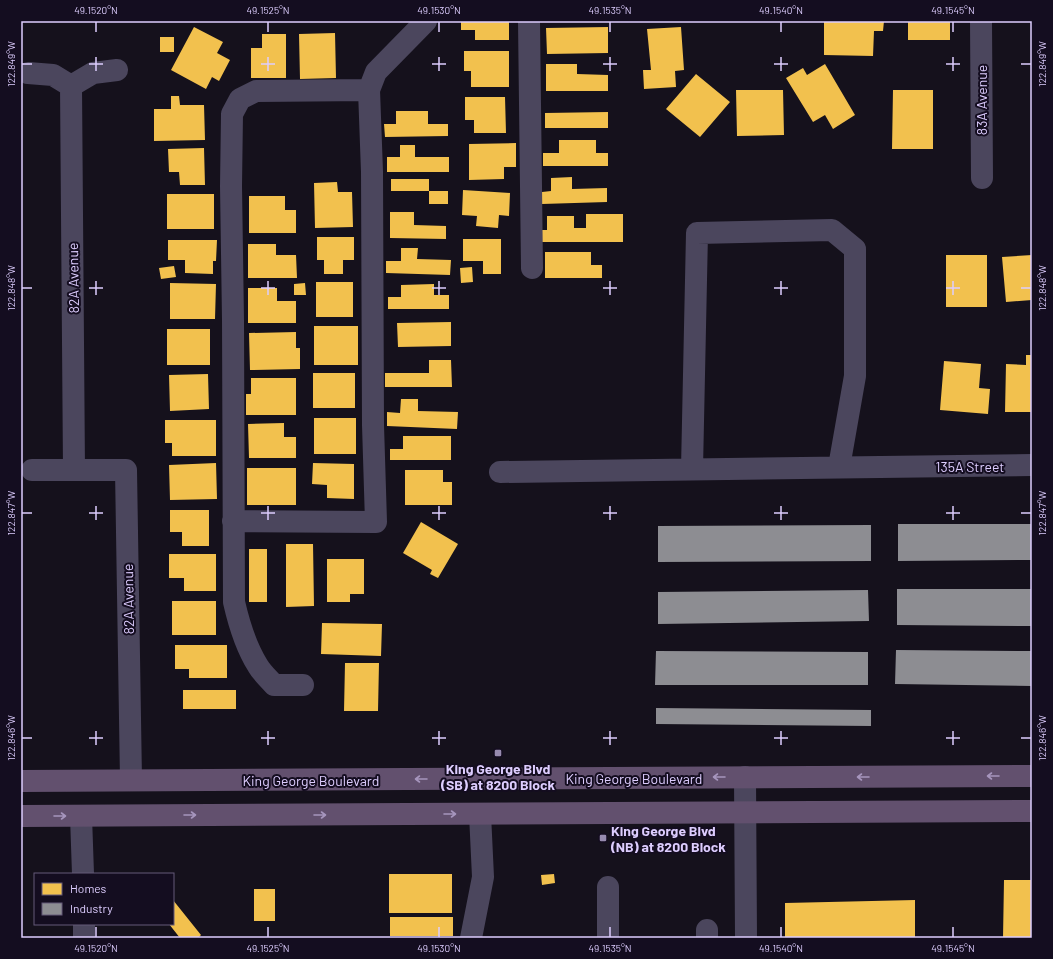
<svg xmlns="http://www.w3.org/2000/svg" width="1053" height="959" font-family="Barlow,sans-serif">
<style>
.homes{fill:#f2c14e}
.industry{fill:#8d8d92}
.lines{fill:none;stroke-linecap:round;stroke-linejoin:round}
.minor{stroke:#4b465d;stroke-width:22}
.major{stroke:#62506e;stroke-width:22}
.oneway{stroke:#a695bd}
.ticks{fill:none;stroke:#ddcdfe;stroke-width:1.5}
.poi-dot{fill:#978baf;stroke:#140d20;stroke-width:1.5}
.labels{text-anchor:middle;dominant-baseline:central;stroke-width:4;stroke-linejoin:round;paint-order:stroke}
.street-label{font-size:14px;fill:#ddcdfe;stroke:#140d20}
.poi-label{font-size:14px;font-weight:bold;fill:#ddcdfe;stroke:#140d20}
.neatline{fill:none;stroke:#ddcdfe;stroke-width:1.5}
.ticks-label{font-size:10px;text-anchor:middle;fill:#ddcdfe}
</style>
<rect width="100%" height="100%" fill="#15111c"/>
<path class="homes" d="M461 21H509V40H475V30H461Z
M824 21H884L883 31H874L873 56 824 55Z
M908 21H950V40H908Z
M194 27 223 42 217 53 230 60 219 81 212 77 206 89 171 70Z
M608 27V53L547 54 546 28Z
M681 27 684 70 675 71 676 87 644 89 643 70H651L647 29Z
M335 33 336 78 300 79 299 34Z
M262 34H286V78H251V48H262Z
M160 37H174V52H160Z
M464 51H509V87H471V71H464Z
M546 64H577V74L608 75V91H546Z
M825 64 855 115 833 129 825 115 813 122 786 78 803 68 807 75Z
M696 74 730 102 700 137 666 109Z
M736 90H783L784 135 737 136Z
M893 90H933V149H892Z
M171 96H179L180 105H204L205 140 154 141V109H171Z
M465 97H505L506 133H474V120H465Z
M396 111H428V124H448V136L385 137 384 124H396Z
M608 112V128H545V113Z
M559 140H596V153H608V166H543V153H559Z
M516 143V167H504V179L469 180V144Z
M400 145H415V157H449V172H387V157H400Z
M204 148 205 185H180L179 172H169L168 149Z
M572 177V189L607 188V202L542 204V192L551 191V178Z
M391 179H429V191H391Z
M337 182 338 192H352L353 227 315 228 314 183Z
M463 190 510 193 509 216 499 215 498 228 476 226 477 216 462 215Z
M429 191H448V204H429Z
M167 194H214V229H167Z
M249 196H285V210H296V233H249Z
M390 212H414V225L446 226V239L390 238Z
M586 214H623V242H539V230H547V216H574V228H586Z
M317 237H354V260H343V274H324V260H317Z
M463 239H501V274H483V261H463Z
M168 240H217L216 261H213V274L185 273V260H168Z
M248 244H276V255H296L297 278H248Z
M401 248H418L417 259 451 260 450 275 386 273V261H401Z
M545 252H591V265H602V278H545Z
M946 255H987V307H946Z
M1032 255V300L1006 302 1002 257Z
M174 266 176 277 161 279 159 268Z
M472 267 473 282 461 283 460 268Z
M316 282H353V317H316Z
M170 283 216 284 215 319H170Z
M305 283 306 295H294V284Z
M434 284V295H449V309H388V297H401V285Z
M248 288H277V301H296V323H248Z
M451 322V346L398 347 397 323Z
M314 326H358V365H314Z
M167 329H210V365H167Z
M296 332V348H300V369L250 370 249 333Z
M1026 355H1032V412H1005L1006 364 1026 365Z
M429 360H451L452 387H385V373H429Z
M944 361 981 364 979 388 990 389 988 414 940 410Z
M313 373H355V408H313Z
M208 374 209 409 170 411 169 375Z
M251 378H296V415H246V394H251Z
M401 399H418V411L458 412 457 429 387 426V412L400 413Z
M314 418H356V454H314Z
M165 420H216V456H172V443H165Z
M284 423V437H296V458H249L248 424Z
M403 436H451V460H390V449H403Z
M216 463 217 499 170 500 169 465Z
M313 463 354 464V499L327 498V485L312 484Z
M247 468H296V505H247Z
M405 470H443V482H452V505H405Z
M170 510H209V546H182V532H170Z
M421 522 458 544 438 578 430 574 432 570 403 553Z
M286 544H313L314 606 286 607Z
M249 549H267V602H249Z
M169 554H216V591H184V578H169Z
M327 559H364V594H350V602H327Z
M172 601H216V635H172Z
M322 623 382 624 381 656 321 654Z
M175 645H227V678H189V669H175Z
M345 663H379L378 711H344Z
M183 690H236V709H183Z
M389 874H452V913H389Z
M554 874 555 883 542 885 541 875Z
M1004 880H1032V938H1003Z
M254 889H275V921H254Z
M173 900 201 935 198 938H180L169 924H173Z
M915 900V938H785V903Z
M390 917H453V936H390Z"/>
<path class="industry" d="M898 524H1032V560L898 561Z
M871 525V561L658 562V526Z
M897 589H1032V626L897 625Z
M868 590 869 621 658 624V592Z
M896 650 1032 651V686L895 684Z
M656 651 868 652V685H655Z
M656 708 871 710V726L656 724Z"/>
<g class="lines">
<path class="minor" d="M529 21 532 268
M981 21 982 178
M28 73 53 75 71 86
M692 469 697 233 832 230 855 249V376L839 467
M32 470H126L131 780
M74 470 71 86 93 73 117 70
M500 472 1032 465
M233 521 376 522 373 425 372 172 369 90 376 72 426 21
M303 685H274C269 679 262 673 258 666 246 647 239 624 234 602L233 320 231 186 232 114 240 99 256 91 369 90
M745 777 746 938
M81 816 83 874
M608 887V938
M84 924V938
M707 930V938
M471 938 483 877 480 814"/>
<path class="major" d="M21 781 1032 776
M21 816 1032 811"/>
</g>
<defs><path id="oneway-shaft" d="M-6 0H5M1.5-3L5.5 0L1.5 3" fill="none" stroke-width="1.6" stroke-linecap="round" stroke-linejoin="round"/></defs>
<g class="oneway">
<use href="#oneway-shaft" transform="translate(993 776) rotate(180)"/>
<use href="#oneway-shaft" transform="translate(719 777) rotate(180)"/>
<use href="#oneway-shaft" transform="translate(863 777) rotate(180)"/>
<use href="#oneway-shaft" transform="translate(421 779) rotate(180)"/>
<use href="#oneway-shaft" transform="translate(450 814)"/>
<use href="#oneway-shaft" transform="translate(190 815)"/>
<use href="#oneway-shaft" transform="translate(320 815)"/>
<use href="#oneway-shaft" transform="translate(60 816)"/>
</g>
<path class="ticks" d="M96 22V32M268 22V32M439 22V32M610 22V32M781 22V32M953 22V32M96 57V71M268 57V71M439 57V71M610 57V71M781 57V71M953 57V71M22 64H32M89 64H103M261 64H275M432 64H446M603 64H617M774 64H788M946 64H960M1021 64H1031M96 281V295M268 281V295M439 281V295M610 281V295M781 281V295M953 281V295M22 288H32M89 288H103M261 288H275M432 288H446M603 288H617M774 288H788M946 288H960M1021 288H1031M96 506V520M268 506V520M439 506V520M610 506V520M781 506V520M953 506V520M22 513H32M89 513H103M261 513H275M432 513H446M603 513H617M774 513H788M946 513H960M1021 513H1031M96 731V745M268 731V745M439 731V745M610 731V745M781 731V745M953 731V745M22 738H32M89 738H103M261 738H275M432 738H446M603 738H617M774 738H788M946 738H960M1021 738H1031M96 927V937M268 927V937M439 927V937M610 927V937M781 927V937M953 927V937"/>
<g class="poi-dot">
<rect x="494" y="749" width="8" height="8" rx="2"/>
<rect x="599" y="834" width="8" height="8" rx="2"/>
</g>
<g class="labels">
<g class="street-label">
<text transform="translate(981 100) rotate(-90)">83A Avenue</text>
<text transform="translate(73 278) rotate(-91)">82A Avenue</text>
<text x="970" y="466">135A Street</text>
<text transform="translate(128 599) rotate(-91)">82A Avenue</text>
<text x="634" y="778">King George Boulevard</text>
<text x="311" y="780">King George Boulevard</text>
</g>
<g class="poi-label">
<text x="498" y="768">King George Blvd<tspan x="498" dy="16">(SB) at 8200 Block</tspan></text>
<text x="611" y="830" text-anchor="start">King George Blvd<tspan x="611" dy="16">(NB) at 8200 Block</tspan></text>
</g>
</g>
<rect width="1053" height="959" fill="none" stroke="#140d20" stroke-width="44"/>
<rect x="34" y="873" width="140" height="52" fill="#140d20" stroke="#645a79"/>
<rect x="42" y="883" width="20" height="12" fill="#f2c14e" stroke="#645a79"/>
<text x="70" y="893" font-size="12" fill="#ddcdfe">Homes</text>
<rect x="42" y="903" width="20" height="12" fill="#8d8d92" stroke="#645a79"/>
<text x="70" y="913" font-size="12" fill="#ddcdfe">Industry</text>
<rect x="22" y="22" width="1009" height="915" class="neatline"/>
<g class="ticks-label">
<text x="96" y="14">49.1520°N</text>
<text x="268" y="14">49.1525°N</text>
<text x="439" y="14">49.1530°N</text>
<text x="610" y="14">49.1535°N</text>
<text x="781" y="14">49.1540°N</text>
<text x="953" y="14">49.1545°N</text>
<text transform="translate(1042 64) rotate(-90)" y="4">122.849°W</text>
<text transform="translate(11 64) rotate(-90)" y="4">122.849°W</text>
<text transform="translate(1042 288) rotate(-90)" y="4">122.848°W</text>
<text transform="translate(11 288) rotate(-90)" y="4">122.848°W</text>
<text transform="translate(1042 513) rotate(-90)" y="4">122.847°W</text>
<text transform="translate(11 513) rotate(-90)" y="4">122.847°W</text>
<text transform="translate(1042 738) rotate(-90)" y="4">122.846°W</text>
<text transform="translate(11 738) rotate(-90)" y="4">122.846°W</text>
<text x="96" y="952">49.1520°N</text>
<text x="268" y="952">49.1525°N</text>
<text x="439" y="952">49.1530°N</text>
<text x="610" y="952">49.1535°N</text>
<text x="781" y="952">49.1540°N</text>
<text x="953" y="952">49.1545°N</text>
</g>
</svg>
